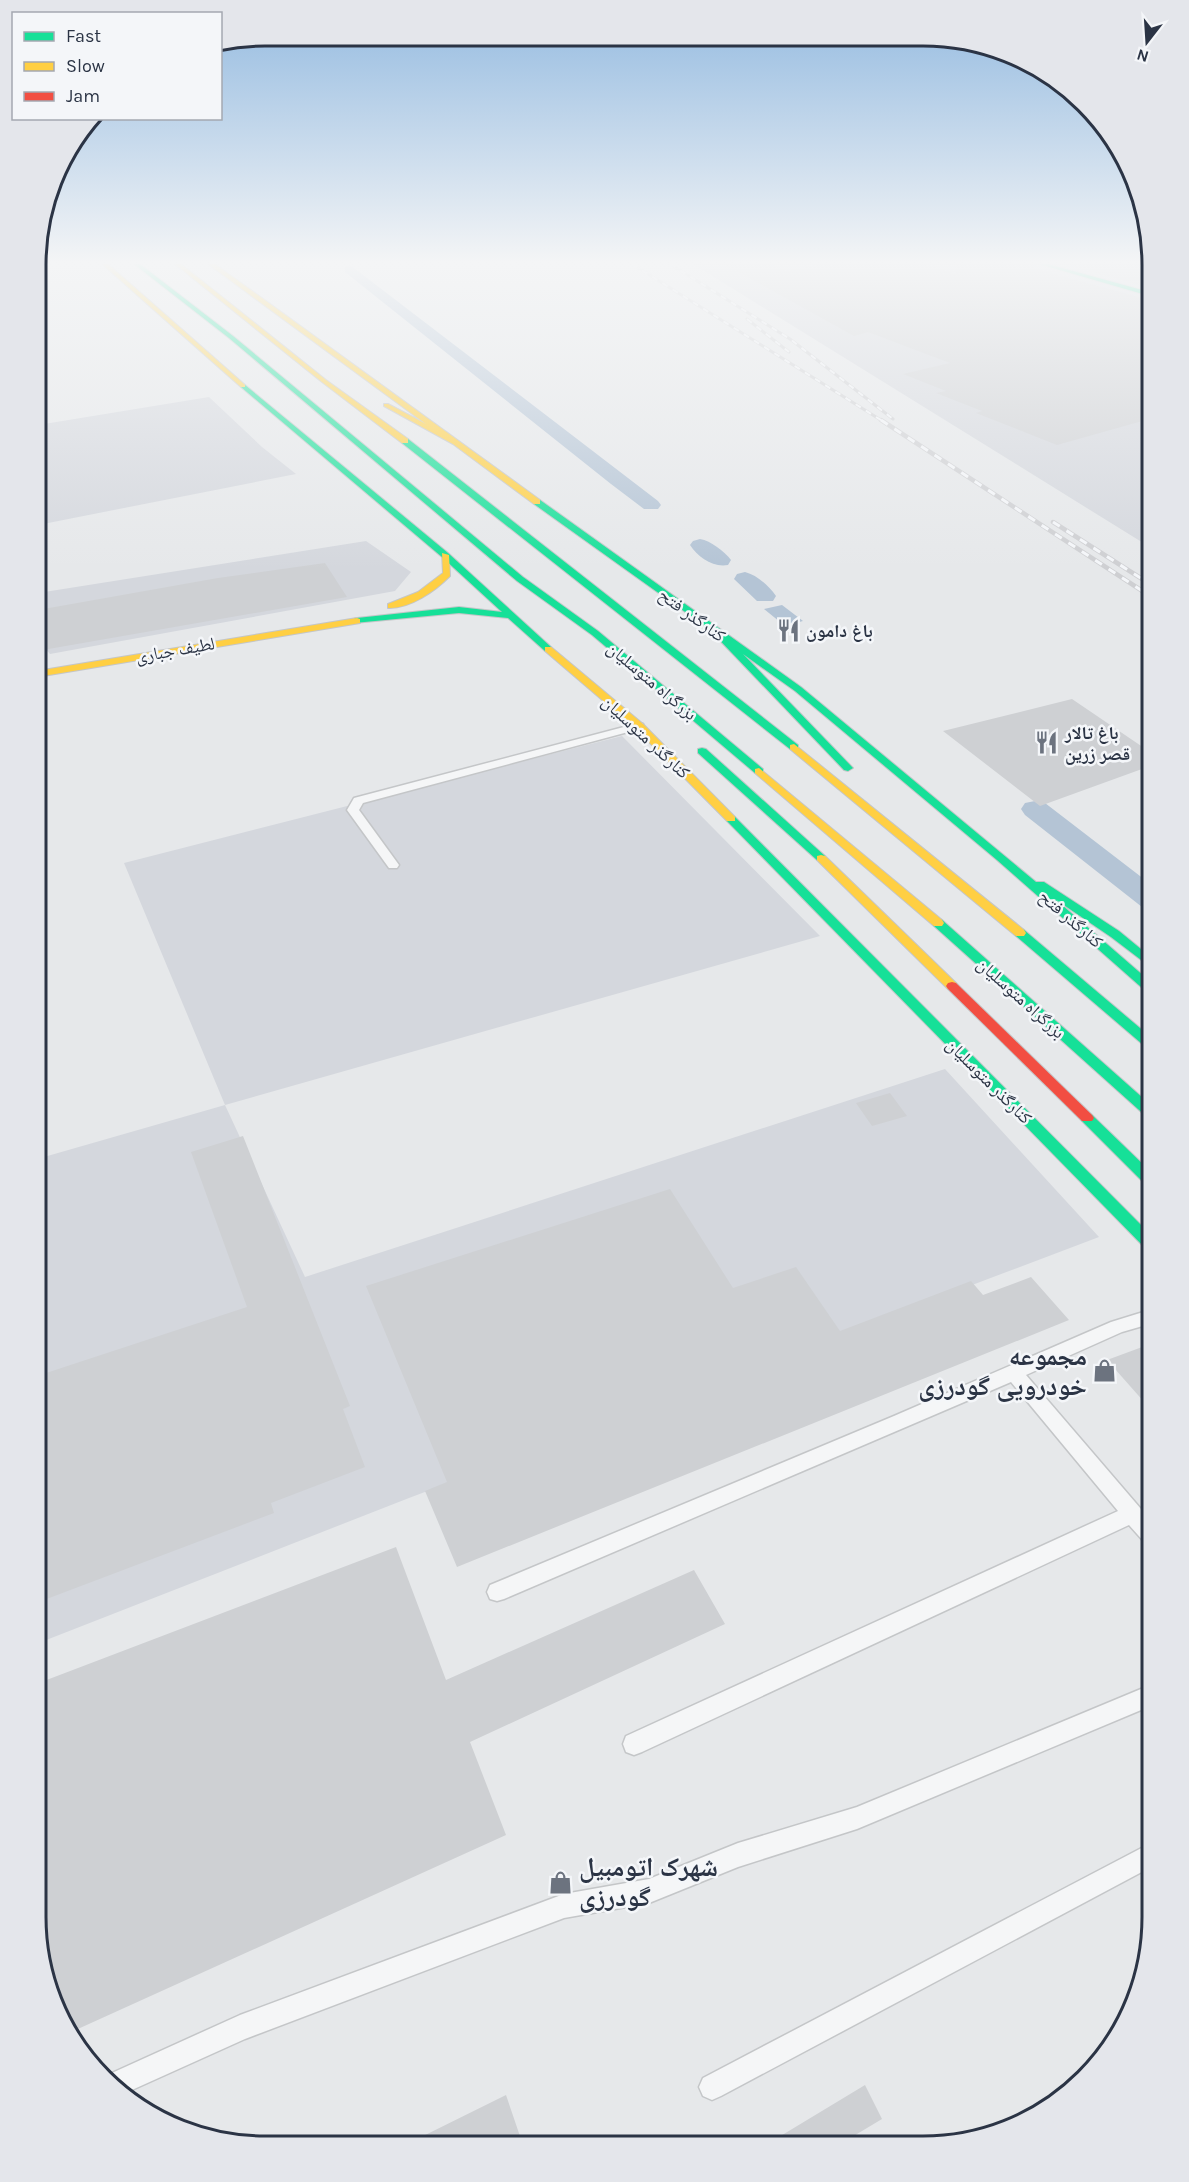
<svg xmlns="http://www.w3.org/2000/svg" width="1189" height="2182" font-family="Karla,'Noto Naskh Arabic',sans-serif">
<style>
.built{fill:#d4d7dd}
.water{fill:#b4c4d5}
.lines{fill:none;stroke-linecap:round;stroke-linejoin:round}
.canal{fill:#b4c4d5;fill-rule:evenodd}
.building{fill:#ced0d3}
.lane-casing{stroke:#c4c6c8;stroke-width:3}
.fast-casing{stroke:#c4c6c8;stroke-width:2}
.slow-casing{stroke:#c4c6c8;stroke-width:2}
.jam-casing{stroke:#c4c6c8;stroke-width:2}
.lane{fill:#f5f6f7;fill-rule:evenodd}
.fast{fill:#16e098;fill-rule:evenodd}
.slow{fill:#ffcf43;fill-rule:evenodd}
.jam{fill:#f24e42;fill-rule:evenodd}
.rail-far1-casing{stroke:#cecfd2;stroke-width:3}
.rail-casing{stroke:#cecfd2;stroke-width:4.5}
.rail-far1{stroke:#f4f6f9;stroke-width:2;stroke-dasharray:6;stroke-linecap:butt}
.rail{stroke:#f4f6f9;stroke-width:3;stroke-dasharray:8;stroke-linecap:butt}
.labels{text-anchor:middle;dominant-baseline:central;stroke-width:5;stroke-linejoin:round;paint-order:stroke}
.far-street-label{font-size:18px;fill:#2b3445;stroke:#f4f6f9}
.far-poi-label{font-size:18px;font-weight:bold;fill:#2b3445;stroke:#f4f6f9;text-anchor:start}
.near-poi-label{font-size:26px;font-weight:bold;fill:#2b3445;stroke:#f4f6f9;text-anchor:end}
.rim{fill:none;stroke:#2b3445;stroke-width:3}
</style>
<rect width="100%" height="100%" fill="#e6e8ea"/>
<path class="built" d="M693 264H1153V549Z
M209 397 262 447 296 474 38 525V425Z
M366 541 411 572 395 591 50 654 37 639 38 593Z
M622 736 820 936 225 1105 305 1277 945 1069 1099 1237 409 1498 36 1644 37 1159 225 1105 124 863Z"/>
<path class="water" d="M782 605 803 621 785 626 764 609Z"/>
<g class="lines">
<path class="canal" d="M350 265 658 501 661 505 658 509H644L611 484 345 272V266Z
M700 539C711 541 724 551 731 560L728 565C713 568 698 557 690 545L693 541Z
M745 572C757 575 769 586 776 596L773 601H757L734 579 737 574Z
M1035 801 1045 803 1153 886V910L1142 907 1025 815 1021 809 1025 803Z"/>
</g>
<path class="building" d="M724 264H768L787 271 822 264H926L956 274 957 264H1033L1036 269 1153 301V418L1057 445 976 413 982 411 936 393 946 391 903 374 950 363 868 332 854 336Z
M1065 264H1153V289Z
M325 563 347 597 37 651 38 610 218 578Z
M1072 699 1153 754V765L1040 806 943 731Z
M890 1093 907 1116 872 1126 856 1103Z
M243 1136 350 1406 343 1409 365 1467 271 1503 274 1513 36 1603 37 1376 247 1307 191 1152Z
M670 1189 733 1288 796 1267 840 1331 971 1281 983 1295 1031 1277 1069 1320 457 1567 425 1491 447 1482 366 1286Z
M1153 1343V1412L1107 1360Z
M396 1547 446 1680 694 1570 725 1624 470 1742 506 1835 69 2033 48 1990 36 1916V1684Z
M865 2085 882 2119 837 2146H764Z
M506 2095 523 2145 407 2144Z"/>
<g class="lines">
<defs>
<path id="lane" d="M639 723 643 724V728L363 803 359 810 399 865 397 868H389L347 810 354 798Z
M1153 1309V1323L1122 1332 1026 1375 1153 1523V1547L1146 1544 1129 1525 642 1752 634 1755 626 1752 623 1744 626 1736 1118 1511 1011 1382 504 1599 497 1601 490 1599 487 1592 490 1585 894 1416 1111 1322Z
M1153 1684V1705L857 1829 738 1867 649 1903 564 1918 245 2039 123 2094 103 2077 240 2015 564 1894 649 1879 738 1843 857 1807Z
M1153 1842V1866L721 2096 712 2100 703 2096 699 2087 703 2078Z"/>
<path id="fast" d="M134 264H140L233 336 523 577 598 631 763 769V773H755L592 635 517 581 229 338Z
M1039 264H1048L1153 293V297Z
M241 385H245L448 553 551 647V651H545L508 618 459 613 354 623V619L357 618 459 607 502 612 442 557 241 387Z
M402 439H408L798 745V749H790L402 443Z
M534 500H540L801 687 1036 882H1044L1119 931 1153 959V969L1111 937 1055 899 1153 984V995L1149 994 997 860 795 691 743 654 853 768 848 771 844 770 709 629 534 504Z
M702 748 706 749 825 856V860H817L698 753V749Z
M731 816 735 817 1153 1237V1253L1148 1251 727 821V817Z
M938 919 942 920 1153 1107V1120L1148 1118 934 926 932 923 934 920Z
M1020 929 1024 930 1153 1039V1050L1148 1049 1016 936 1014 933Z
M1087 1113 1092 1115 1153 1174V1188L1148 1187 1082 1121 1080 1118 1082 1115Z"/>
<path id="slow" d="M102 264H108L245 385V387H241Z
M175 264H181L326 380 408 439V443H402L322 382Z
M208 264H215L540 500V504H534L453 444 384 406V404H388L426 424Z
M442 553 449 555 450 576C435 591 410 609 388 608V604L418 592 443 573Z
M357 618 360 619V623L37 677V671Z
M545 647H551L643 724 735 817V821H727L635 728 545 651Z
M794 744 1024 930 1026 933 1024 936H1016L790 749V745Z
M759 768 942 920 944 923 942 926H934L755 773V769Z
M821 855 825 856 956 983 958 986 956 989H948L817 860V856Z"/>
<path id="jam" d="M952 982 956 983 1092 1115 1094 1118 1092 1121H1082L948 989 946 986 948 983Z"/>
</defs>
<use href="#lane" class="lane-casing"/>
<use href="#fast" class="fast-casing"/>
<use href="#slow" class="slow-casing"/>
<use href="#jam" class="jam-casing"/>
<use href="#lane" class="lane"/>
<use href="#fast" class="fast"/>
<use href="#slow" class="slow"/>
<use href="#jam" class="jam"/>
<defs>
<path id="rail-far1" d="M632 264 884 422
M670 264 790 339 893 419
M747 319 789 352"/>
<path id="rail" d="M881 420 1153 598
M1053 522 1153 586"/>
</defs>
<use href="#rail-far1" class="rail-far1-casing"/>
<use href="#rail" class="rail-casing"/>
<use href="#rail-far1" class="rail-far1"/>
<use href="#rail" class="rail"/>
</g>
<linearGradient id="sky" x2="0" y2="1"><stop stop-color="#93bae0"/><stop offset="0.46" stop-color="#f4f5f6"/><stop offset="1" stop-color="#f4f5f6" stop-opacity="0"/></linearGradient>
<rect width="1189" height="570" fill="url(#sky)"/>
<defs>
<symbol id="restaurant-bare" viewBox="-9 -9 18 18"><path d="M-5-6h1v4h1v-4h1v4h1v-4h1v5L-1.5 .5V6h-2V.5L-5-1ZM5-6V6H3V1.5H1.5Q1.5-4 5-6Z" fill="#6c737f" stroke="#f4f6f9" stroke-width="2.5" paint-order="stroke"/></symbol>
<symbol id="shop-bare" viewBox="-9 -9 18 18"><path d="M-5-2.5h2.3a2.7 3.5 0 0 1 5.4 0H5L5.5 6h-11ZM-1.5-2.5h3a1.5 2.3 0 0 0-3 0Z" fill="#6c737f" stroke="#f4f6f9" stroke-width="2.5" paint-order="stroke"/></symbol>
</defs>
<g fill-rule="evenodd">
<use href="#restaurant-bare" x="772" y="614" width="33" height="33"/>
<use href="#restaurant-bare" x="1030" y="726" width="33" height="33"/>
<use href="#shop-bare" x="1088" y="1354" width="33" height="33"/>
<use href="#shop-bare" x="544" y="1866" width="33" height="33"/>
</g>
<g class="labels">
<g class="far-street-label">
<text transform="translate(692 615) rotate(36)">کنارگذر فتح</text>
<text transform="translate(175 650) rotate(-10)">لطیف جباری</text>
<text transform="translate(652 681) rotate(40)">بزرگراه متوسلیان</text>
<text transform="translate(646 737) rotate(43)">کنارگذر متوسلیان</text>
<text transform="translate(1071 919) rotate(41)">کنارگذر فتح</text>
<text transform="translate(1021 998) rotate(42)">بزرگراه متوسلیان</text>
<text transform="translate(989 1081) rotate(45)">کنارگذر متوسلیان</text>
</g>
<g class="far-poi-label">
<text x="806" y="631">باغ دامون</text>
<text x="1065" y="733">باغ تالار<tspan x="1065" dy="21">قصر زرین</tspan></text>
</g>
<g class="near-poi-label">
<text x="1087" y="1356">مجموعه<tspan x="1087" dy="30">خودرویی گودرزی</tspan></text>
<text x="579" y="1867" text-anchor="start">شهرک اتومبیل<tspan x="579" dy="30">گودرزی</tspan></text>
</g>
</g>
<path d="M0 0H1189V2182H0ZM265 46H923A219 219 0 0 1 1142 265V1917A219 219 0 0 1 923 2136H265A219 219 0 0 1 46 1917V265A219 219 0 0 1 265 46Z" fill="#e4e6eb" fill-rule="evenodd"/>
<path class="rim" d="M265 46H923A219 219 0 0 1 1142 265V1917A219 219 0 0 1 923 2136H265A219 219 0 0 1 46 1917V265A219 219 0 0 1 265 46Z"/>
<rect x="12" y="12" width="210" height="108" fill="#f4f6f9" stroke="#a4a8b1" stroke-width="1.5"/>
<rect x="24" y="32" width="30" height="9" fill="#16e098" stroke="#a4a8b1" stroke-width="1.5"/>
<text x="66" y="42" font-size="18" fill="#2b3445">Fast</text>
<rect x="24" y="62" width="30" height="9" fill="#ffcf43" stroke="#a4a8b1" stroke-width="1.5"/>
<text x="66" y="72" font-size="18" fill="#2b3445">Slow</text>
<rect x="24" y="92" width="30" height="9" fill="#f24e42" stroke="#a4a8b1" stroke-width="1.5"/>
<text x="66" y="102" font-size="18" fill="#2b3445">Jam</text>
<g transform="translate(1147 42) rotate(197)" stroke="#f4f6f9" stroke-width="4.5" paint-order="stroke">
<path d="M0-4.5L10 22L0 15L-10 22Z" fill="#2b3445"/>
<text y="-9" font-size="16" font-weight="bold" text-anchor="middle" fill="#2b3445">N</text>
</g>
</svg>
